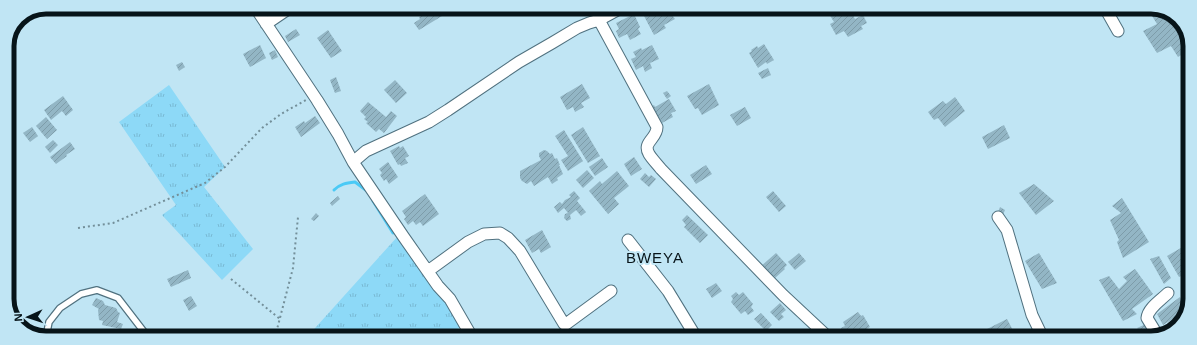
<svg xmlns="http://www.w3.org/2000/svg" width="1197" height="345" font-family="Helvetica,sans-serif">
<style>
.grass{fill:url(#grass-tufts)}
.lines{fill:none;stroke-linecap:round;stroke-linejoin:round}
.stream{stroke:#4bcaf6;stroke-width:3}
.building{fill:url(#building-hatch)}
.lane-casing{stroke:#50717f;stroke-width:8}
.street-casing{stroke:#50717f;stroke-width:13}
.path{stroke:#738f99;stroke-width:2;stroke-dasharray:2 3;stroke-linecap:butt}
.lane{stroke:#fff;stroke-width:5.5}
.street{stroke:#fff;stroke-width:11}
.labels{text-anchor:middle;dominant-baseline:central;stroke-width:4;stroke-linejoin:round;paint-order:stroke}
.quarter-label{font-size:15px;letter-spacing:1px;fill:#071419;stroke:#c0e5f4}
.rim{fill:none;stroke:#071419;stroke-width:5}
</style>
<defs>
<pattern id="grass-tufts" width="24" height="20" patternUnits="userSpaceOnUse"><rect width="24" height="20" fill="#8dd9f7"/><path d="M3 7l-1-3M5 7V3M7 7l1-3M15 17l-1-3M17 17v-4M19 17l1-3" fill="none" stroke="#78b9d3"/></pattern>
<pattern id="building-hatch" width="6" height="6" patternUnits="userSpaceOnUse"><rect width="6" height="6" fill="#93b6c5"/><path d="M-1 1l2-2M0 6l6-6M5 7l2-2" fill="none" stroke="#7d9ca9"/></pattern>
</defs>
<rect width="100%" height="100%" fill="#c0e5f4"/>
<path class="grass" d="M169 85 225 167 204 187 253 249 222 280 162 215 176 205 119 122Z
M398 236 462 325 450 337H307Z"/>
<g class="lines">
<path class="stream" d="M334 190C340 184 346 183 355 182L367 191
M373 201 393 233"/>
</g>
<path class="building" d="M430 7H437L442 16 419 30 414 23 420 19 419 17 431 10Z
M661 8H672L675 13 672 15 675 19 664 25 666 28 654 35 644 16 655 9 656 11Z
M833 8H849L855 19 863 15 867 23 861 26 863 29 848 37 844 31 836 35 830 24 834 22 829 14 835 11Z
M852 8H862L864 12 856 16Z
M945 8H960L951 15Z
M1153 8H1161L1169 13 1190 45V49L1178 57 1171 46 1157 53 1143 31 1157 24 1149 11Z
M634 14 640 27 638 29 641 34 630 40 627 34 619 38 616 31 619 29 616 23Z
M296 29 300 35 288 42 285 36Z
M328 30 342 51 331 58 317 38Z
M764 44 774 60 767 64 766 62 758 68 749 53 752 51 751 50 757 46 758 48Z
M260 45 266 58 250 67 243 54Z
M652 45 659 59 650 63 652 68 645 72 643 66 636 70 631 59 636 57 633 52 641 48 642 50Z
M275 50 278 57 272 60 269 53Z
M182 62 185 67 179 71 176 65Z
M768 68 771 75 762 79 758 73Z
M336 77 341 91 335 93 330 80Z
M395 80 407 93 396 103 384 90Z
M582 84 590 98 581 103 584 107 575 112 573 107 567 110 560 97Z
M709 84 719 105 702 115 698 108 695 109 687 96Z
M667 91 671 96 667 99 663 93Z
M63 96 73 110 66 116 62 111 51 120 44 110Z
M955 97 965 111 945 127 938 118 934 120 928 112 943 101 946 104Z
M669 99 676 111 671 113 673 117 662 123 660 119 656 121 649 108 654 105 655 107Z
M368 102 386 117 391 111 397 116 384 133 379 129 376 132 366 123 368 122 364 119 366 117 360 111Z
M745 107 751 118 737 126 730 115Z
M315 116 320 123 301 137 295 127 304 121 305 123Z
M46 117 57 130 47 139 36 126Z
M1004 125 1010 138 988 149 982 137Z
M32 127 38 136 30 142 23 133Z
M583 127 600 156 588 163 571 135Z
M564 130 583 161 568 171 561 160 568 156 555 136Z
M53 140 58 145 50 153 45 147Z
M70 142 75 149 66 155 67 156 56 164 50 157Z
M399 146 400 148 403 146 409 156 405 158 408 163 401 166 400 164 398 165 390 151Z
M544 150 547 151 550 154 552 153 555 159 557 158 560 165H559L563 174 557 178 558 180 552 184 548 177 534 186 531 181 527 184 522 181 520 178V171L541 160 539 156V153Z
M634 157 642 169 631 176 624 164Z
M602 158 608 167 595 176 589 167Z
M388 162 398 177 389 184 386 179 384 181 380 175 382 173 379 169Z
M706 165 712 174 696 184 690 175Z
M587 170 594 178 583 188 576 180Z
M617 171 629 186 614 198 619 204 608 214 589 191 600 181 602 184Z
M645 173 649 177 651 175 656 179 649 187 640 179Z
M1034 184 1054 201 1036 215 1019 193Z
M574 191 580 198 577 201 586 212 581 216 576 210 570 215 571 219 567 221 564 218 565 214 568 213 564 208 558 213 554 207 560 202 562 204 565 200 571 197 569 195Z
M773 191 786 206 779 212 766 197Z
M425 194 439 214 423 226 420 222 416 225 413 221 408 225 404 219 406 217 402 211Z
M338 196 340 199 332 206 330 203Z
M1122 198 1149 242 1123 258 1117 242 1119 240 1110 220 1121 213 1112 206Z
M1000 207 1005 210 1002 217 997 215Z
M316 213 319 216 314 221 311 219Z
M1189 214V230L1182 217Z
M687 215 708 235 700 243 684 227 686 225 682 220Z
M542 230 551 247 541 253 539 249 532 253 525 240Z
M1186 245 1189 254V273L1179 277 1167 256Z
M776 253 787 265 784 268 785 269 775 278 774 276 769 280 759 268Z
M799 253 806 261 795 270 788 262Z
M1039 253 1057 283 1042 289 1025 261Z
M1159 256 1171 278 1164 284 1150 259Z
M1135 269 1153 294 1132 309 1137 314 1123 321 1099 280 1109 276 1119 289 1127 281 1123 277Z
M188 270 191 278 171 287 167 279Z
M716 283 722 291 712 298 706 289Z
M736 292 739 295 743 292 753 304 751 307 754 311 748 315 745 311 741 314 731 302 733 299 731 296Z
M191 296 197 306 189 311 183 300Z
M1180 297 1188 310 1163 325 1157 314Z
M96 298 103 301 105 305 116 308 118 312 120 313 117 322 123 324 121 329 102 325 103 321 99 320 98 310 99 309 92 305Z
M780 303 786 310 781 314 784 317 779 321 770 312Z
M858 312 861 316 863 315 870 327 851 338H846L841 328 845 326 843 322Z
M761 313 772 325 766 331 754 319Z
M1007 319 1015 334 1007 338H989L985 330Z
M1146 324 1154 337 1130 338 1142 333 1137 328Z
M676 329 683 337H667Z
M967 331 971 338H958Z
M1093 333 1095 338H1080L1079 335Z"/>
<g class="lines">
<defs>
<path id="lane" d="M46 337 49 322 60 308 81 294 97 290 118 298 148 337"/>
<path id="street" d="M255 7 317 100 338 134 353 162 403 236 438 286 450 299 472 337
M1105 8 1118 31
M599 20 657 127C657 139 642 142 649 154 652 159 657 164 661 169L783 295 829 338
M266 24 291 7
M353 162 366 151 429 122 448 110 519 62 552 43 577 28 589 23 599 20 621 8
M998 217 1007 230 1032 315 1043 338
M628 240 668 291 696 337
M428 271 468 242 484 234 500 233 508 238 520 251 564 324H566L611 291
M1158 336 1147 318C1148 308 1161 300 1168 293"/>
</defs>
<use href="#lane" class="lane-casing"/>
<use href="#street" class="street-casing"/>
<path class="path" d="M78 228 113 223 205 183 225 167 262 128 281 114 306 100
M231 279 280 319
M218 332 233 337
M275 337 293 268 298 217"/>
<use href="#lane" class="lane"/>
<use href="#street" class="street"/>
</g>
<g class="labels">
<g class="quarter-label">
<text x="655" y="257">BWEYA</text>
</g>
</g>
<path d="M0 0H1197V345H0ZM46 14H1151A32 32 0 0 1 1183 46V299A32 32 0 0 1 1151 331H46A32 32 0 0 1 14 299V46A32 32 0 0 1 46 14Z" fill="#c0e5f4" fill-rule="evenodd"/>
<path class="rim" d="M46 14H1151A32 32 0 0 1 1183 46V299A32 32 0 0 1 1151 331H46A32 32 0 0 1 14 299V46A32 32 0 0 1 46 14Z"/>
<g transform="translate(28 317) rotate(267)" stroke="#c0e5f4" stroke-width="3" paint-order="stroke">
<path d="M0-3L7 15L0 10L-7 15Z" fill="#071419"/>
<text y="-6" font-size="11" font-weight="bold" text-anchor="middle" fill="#071419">N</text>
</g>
</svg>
